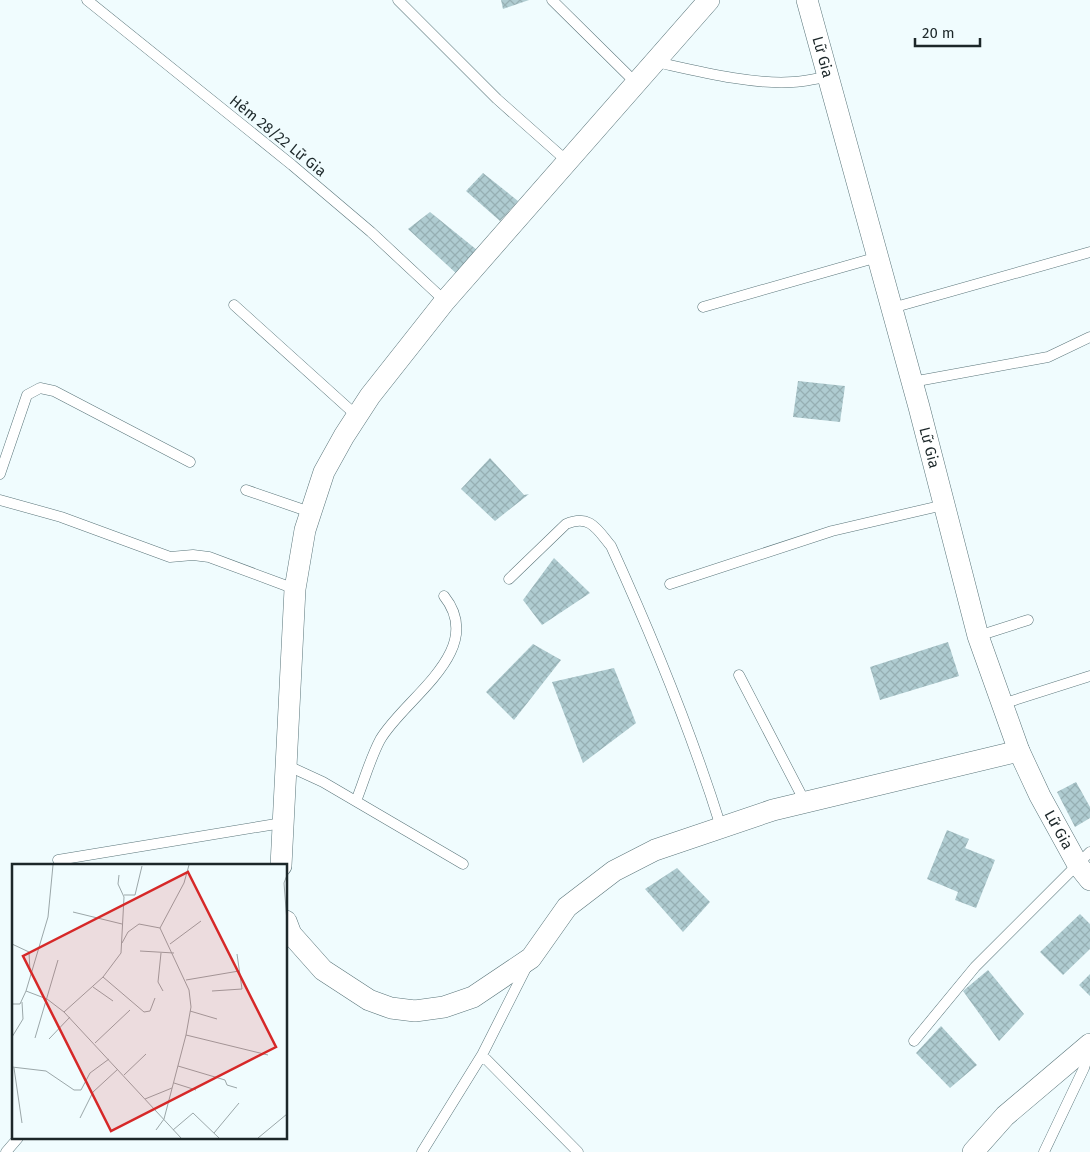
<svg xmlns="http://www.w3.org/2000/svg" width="1090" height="1152" font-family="'Fira Sans',sans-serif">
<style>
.building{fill:url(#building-cross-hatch)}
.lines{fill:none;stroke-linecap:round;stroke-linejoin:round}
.lane-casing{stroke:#5a757a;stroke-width:11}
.street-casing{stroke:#5a757a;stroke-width:22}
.lane{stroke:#fff;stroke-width:10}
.street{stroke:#fff;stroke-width:21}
.labels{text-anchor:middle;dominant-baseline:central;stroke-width:4;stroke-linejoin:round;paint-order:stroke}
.street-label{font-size:15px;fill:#1c2729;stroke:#f0fcfe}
.inset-road{fill:none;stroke:#9ba7a9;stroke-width:1}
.view{fill:#d62828;fill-opacity:0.15;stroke:#d62828;stroke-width:2.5}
.inset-edge{fill:none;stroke:#1c2729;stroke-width:2.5}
</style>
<defs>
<pattern id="building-cross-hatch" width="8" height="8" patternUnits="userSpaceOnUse" patternTransform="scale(1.25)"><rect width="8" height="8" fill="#afccd1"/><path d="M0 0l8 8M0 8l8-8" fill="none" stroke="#96afb3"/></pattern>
</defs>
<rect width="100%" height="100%" fill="#f0fcfe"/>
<path class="building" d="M501 0H529L503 9Z
M483 173 518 201 500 221 466 191Z
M430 212 477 250 458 275 408 229Z
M798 381 845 386 840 422 793 417Z
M490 458 524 495 529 494 495 521 461 489Z
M554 558 590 593 542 625 523 600Z
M948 642 959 676 880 700 870 667Z
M533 644 561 660 514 720 486 692Z
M614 668 636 723 583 763 552 682Z
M1076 782 1090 807V818L1075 827 1057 792Z
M947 830 969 839 965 848 995 860 976 908 955 900 958 892 927 879Z
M677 868 710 902 683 932 645 889Z
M1080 914 1090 924V949L1063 975 1040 952Z
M988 970 1024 1014 999 1041 963 991Z
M1090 974V996L1079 985Z
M941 1026 977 1065 950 1088 916 1053Z"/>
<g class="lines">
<defs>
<path id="lane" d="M87 0 292 165 371 232 445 301
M398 0 497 99 568 162
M552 0 636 83
M656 62C697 71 752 85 793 82 805 82 816 78 828 77
M234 305 357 416
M703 307 878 257
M892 308 1090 252
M912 382 1048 357 1090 337
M0 474 27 395 40 388 54 391 190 462
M246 490 310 512
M0 500 61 517 170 557 193 555 209 557 295 589
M509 579 566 524C590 514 597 529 611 546 653 638 691 731 721 827
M670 584 832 531 944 505
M978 636 1028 620
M739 675 805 802
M1002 704 1090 676
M286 765 323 782 463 864
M356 801C364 781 370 759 380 740 403 699 488 651 444 596
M58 860 282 823
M914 1041 975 967 1090 852
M482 1055 578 1152
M6 1152 18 1138
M422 1152 482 1055 527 966
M1044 1152 1084 1068 1090 1049"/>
<g id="street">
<path id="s1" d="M807 0 919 407 978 636 1019 751 1040 796 1078 865 1090 880"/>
<path d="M281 866 295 589 305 530 324 472 344 436 370 396 445 301 709 0"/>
<path d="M286 921 291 934 323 970 369 1000 391 1008 415 1011 444 1007 473 997 531 958 567 907 614 871 655 850 773 810 1019 751"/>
<path d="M973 1152 1005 1116 1090 1044"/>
</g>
</defs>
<use href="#lane" class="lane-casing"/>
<use href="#street" class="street-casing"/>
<use href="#lane" class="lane"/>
<use href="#street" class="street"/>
</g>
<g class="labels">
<g class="street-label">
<text stroke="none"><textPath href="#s1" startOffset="59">Lữ Gia</textPath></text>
<text transform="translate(278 136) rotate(39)">Hẻm 28/22 Lữ Gia</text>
<text stroke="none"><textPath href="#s1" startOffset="464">Lữ Gia</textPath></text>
<text stroke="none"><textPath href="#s1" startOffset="869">Lữ Gia</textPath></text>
</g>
</g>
<g transform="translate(12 864)">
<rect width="275" height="275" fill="#f0fcfe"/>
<path class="inset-road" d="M275 11 272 19 275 58M112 31H123L130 2M61 48 110 60M148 64 172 19 177 1M110 79 116 68 127 60 148 64 177 126 179 143 174 171 152 255 144 266M0 80 17 88 18 108M158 80 189 57M128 87 162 89M149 89 146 118 151 127M91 113 132 148 138 147 143 134M174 116 227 107M81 123 101 137M14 127 36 53 41 1M200 127 230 125 225 90M0 140H8L14 127 35 135 52 148 169 274M178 147 205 155M52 148 91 113 109 89 112 33 106 20 107 11M174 171 256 191M0 173 11 155 10 138M23 174 46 96M37 175 58 153M83 179 118 146M166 202 213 216 215 221 225 224M0 203 34 207 62 226H69L78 209 97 195M2 204 10 259M112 211 134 190M162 219 184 226M133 235 160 224M68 254 81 228 106 205M161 266 181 249 207 274M202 269 227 239M246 274 275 250"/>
<path class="view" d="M176 8 264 183 99 267 11 92Z"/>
<rect width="275" height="275" class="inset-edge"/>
</g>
<path d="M915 38v8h65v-8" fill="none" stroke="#1c2729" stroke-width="2.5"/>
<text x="922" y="38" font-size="15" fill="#1c2729" stroke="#f0fcfe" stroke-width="4" paint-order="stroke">20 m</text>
</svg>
